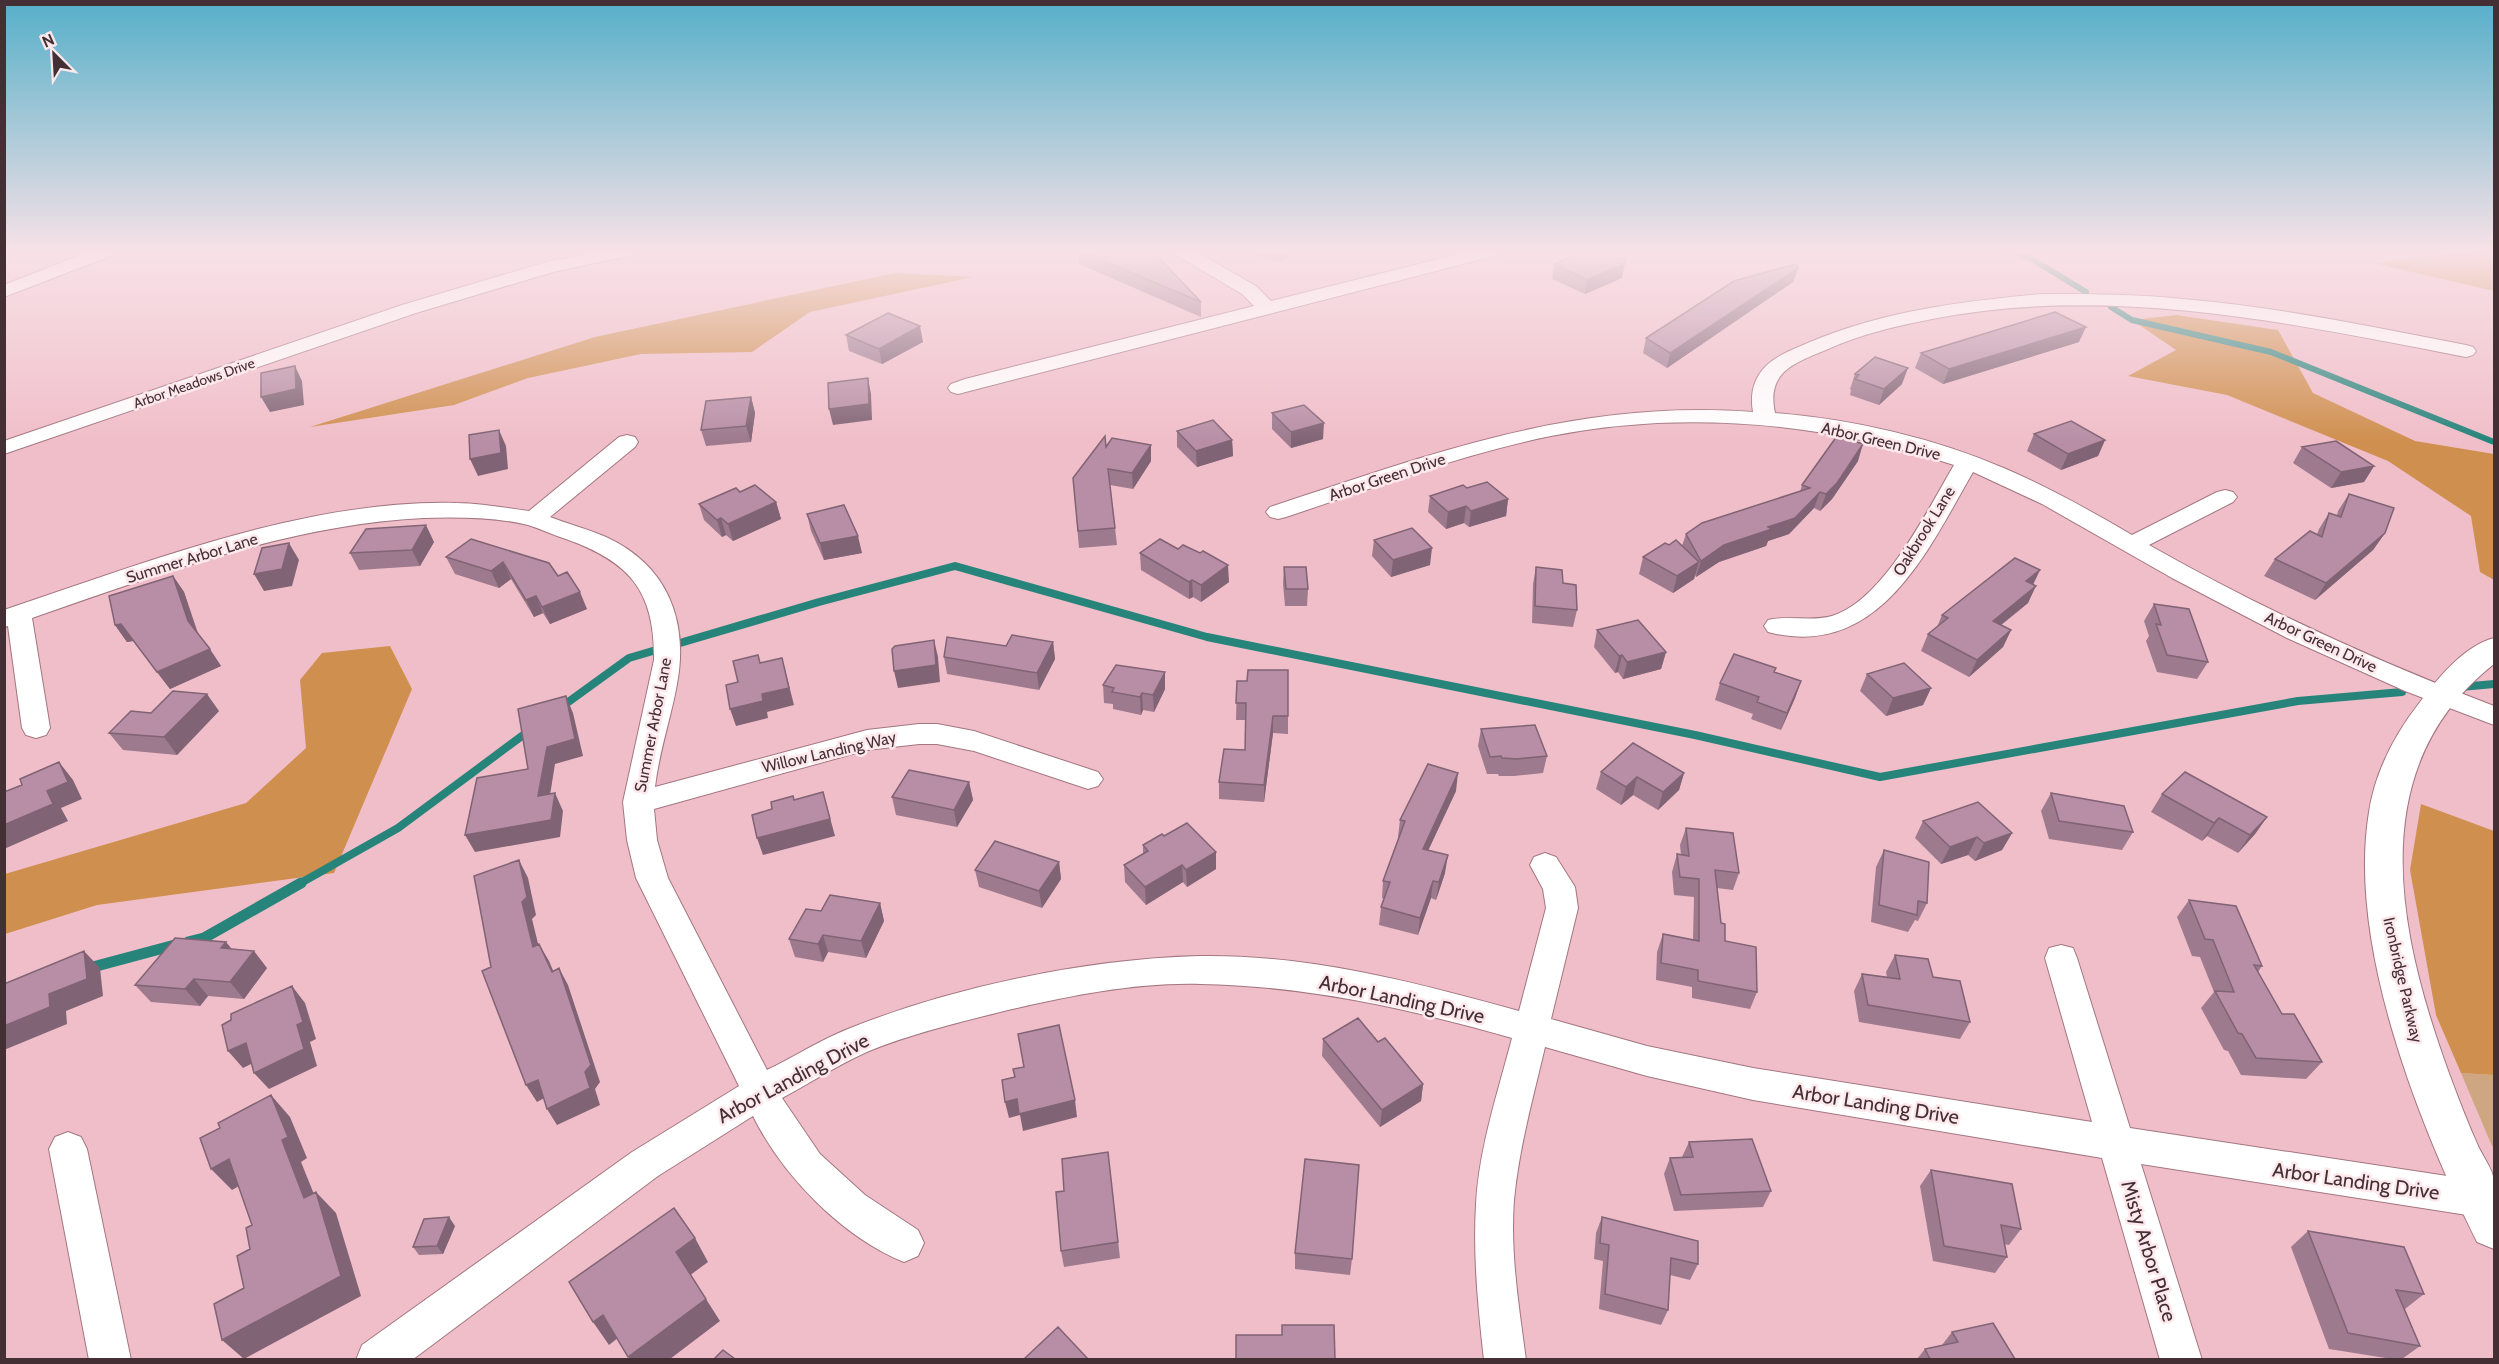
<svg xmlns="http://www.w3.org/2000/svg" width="2499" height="1364" font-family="Cabin,sans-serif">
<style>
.green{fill:#cea682}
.forest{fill:#cf8f4e}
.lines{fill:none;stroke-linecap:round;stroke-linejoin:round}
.stream-far2{stroke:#26847b;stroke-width:6}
.stream-far1{stroke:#26847b;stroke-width:8}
.stream{stroke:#26847b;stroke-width:11}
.street-casing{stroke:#a37680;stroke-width:2}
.secondary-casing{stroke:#a37680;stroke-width:2}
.street{fill:#fff;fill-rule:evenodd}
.secondary{fill:#fff;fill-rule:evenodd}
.wall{fill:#9d7a8e}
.shaded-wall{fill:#806374}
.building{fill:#b78ea5;stroke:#806374;stroke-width:1.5}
.labels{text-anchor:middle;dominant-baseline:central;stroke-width:5;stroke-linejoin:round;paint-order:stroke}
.far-street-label{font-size:14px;fill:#432f34;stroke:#fde8ec}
.street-label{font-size:16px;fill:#432f34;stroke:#fde8ec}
.near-street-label{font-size:20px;fill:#432f34;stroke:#fde8ec}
</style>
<rect width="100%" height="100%" fill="#f0bec9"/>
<path class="green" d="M2461 1073 2494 1075V1148L2492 1146Z"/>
<path class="forest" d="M2479 251H2494V291L2373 263Z
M895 273 973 277 810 312 752 352 641 354 528 378 454 405 310 427 595 337Z
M2176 315 2278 330 2313 393 2415 441 2494 454V580L2480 572 2471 516 2388 461 2227 395 2128 376 2176 350 2132 320Z
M390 646 412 689 334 873 97 905 5 934V874L246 803 306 748 300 680 322 653Z
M2421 804 2494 831V1075L2461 1073 2436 1015 2410 870Z"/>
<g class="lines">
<path class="stream-far2" d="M2012 251 2032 259 2086 292
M2111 307 2132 320 2271 352 2494 442"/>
<path class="stream-far1" d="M2461 687 2494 684
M560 708 629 658 819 602 955 566 1207 637 1695 735 1880 777 2298 701 2402 692
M299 884 398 828 530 730"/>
<path class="stream" d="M188 942 204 938 301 883
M89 968 175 945"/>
<defs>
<path id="street" d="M91 251H116L113 255 4 297V285Z
M600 251H635L632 255 553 272 416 313 4 454V441L402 305 543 263Z
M1173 251H1195L1256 286 1271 301 1471 251H1501L1498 255 958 394 951 392 948 388 951 384 965 379 1254 306 1242 294 1176 255Z
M2041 294C2089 294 2135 294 2183 299 2278 307 2372 327 2466 345L2473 347 2476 351 2473 355 2466 357C2291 323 2110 284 1932 319 1897 326 1861 334 1828 349 1795 363 1766 371 1775 413 1852 419 1935 438 2006 469 2050 488 2091 511 2132 535L2217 492 2225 490 2233 492 2237 497 2233 502 2149 545C2260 608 2376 661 2494 706V725L2405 691 2287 638 2172 578 2042 504 1973 472C1928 550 1879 661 1768 632L1764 626 1768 620C1789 615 1811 622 1832 616 1884 600 1928 509 1954 465 1824 423 1686 409 1551 436 1461 454 1374 488 1286 517L1278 519 1270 517 1266 512 1270 507C1434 453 1576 399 1753 412 1750 395 1753 379 1766 366 1778 354 1795 349 1810 342 1883 311 1963 301 2041 294Z
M627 435 635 437 638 442 635 447 550 517C568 524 588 529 606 537 667 565 689 620 677 684 671 718 659 752 655 787L867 730 919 724H937L974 731 1098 772 1103 779 1098 786 1088 789 974 751 937 744H919L867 750 654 809 657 840 668 878 767 1070C794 1057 820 1040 848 1029 952 987 1086 959 1198 956 1307 954 1415 982 1519 1011L1546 908 1543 889 1530 865 1534 857 1545 853 1556 857 1575 887 1578 908 1551 1019 1647 1046 1753 1068 2092 1122 2045 958 2049 948 2061 945 2073 948 2077 958 2130 1128 2480 1181 2493 1186 2494 1209 2480 1217 2141 1164 2202 1360H2160L2102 1158 1753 1100 1647 1076 1545 1047C1533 1098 1519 1148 1514 1200 1510 1253 1519 1307 1526 1360H1484C1478 1307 1473 1256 1476 1204 1479 1148 1498 1092 1512 1038 1410 1009 1308 986 1201 984 1134 982 1064 997 1000 1012 956 1023 911 1034 869 1051 839 1064 810 1083 782 1098L820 1154 865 1195 918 1230 924 1243 918 1256 904 1262C842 1237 782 1175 753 1116L658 1176 412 1360H356L362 1345 632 1152 739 1086 636 878 627 840 623 802 654 660C655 591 630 562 566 539 553 535 541 529 528 525 496 517 456 517 423 518 288 525 160 574 32 618L50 728 46 735 36 738 26 735 22 728 8 626 4 627V610C145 563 306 499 456 503 480 503 505 508 529 511L619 437Z
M68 1132 81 1137 87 1149 131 1360H89L49 1149 55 1137Z"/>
<path id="secondary" d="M2494 638V664C2360 769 2399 937 2450 1076 2459 1100 2468 1124 2479 1148 2484 1158 2493 1170 2494 1181 2497 1199 2496 1231 2494 1249L2477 1242C2419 1124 2347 945 2369 812 2375 772 2395 734 2420 702 2438 678 2464 646 2494 638Z"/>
</defs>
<use href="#street" class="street-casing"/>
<use href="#secondary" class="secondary-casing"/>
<use href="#street" class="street"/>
<use href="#secondary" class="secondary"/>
</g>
<path class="wall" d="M1078 251H1143L1201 302V317L1079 264Z
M1249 251H1294L1281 262 1249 254Z
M1577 255 1622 278 1585 294 1552 279 1554 264Z
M1798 268 1793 282 1667 368 1643 353 1646 338Z
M846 335 923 342 882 364 849 351Z
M2079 342 1943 384 1915 368 1921 353Z
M1855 374 1902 384 1879 405 1850 395 1851 390 1850 389Z
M751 397 755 413 751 442 706 446 701 430Z
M1272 413 1323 439 1291 448 1272 429Z
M1177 431 1232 440 1233 456 1197 467 1177 447Z
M2034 434 2105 440 2098 456 2061 470 2027 451Z
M1151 445V461L1133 489 1110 485 1117 545 1079 548 1073 478 1106 447Z
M2302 447 2374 466 2364 482 2331 488 2293 463Z
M1858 461 1832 499 1820 511 1814 508 1789 534 1768 541 1766 546 1719 562 1696 577 1695 575 1694 579 1673 593 1639 574 1643 557 1669 545 1682 546 1686 534 1800 492 1802 485Z
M1467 488 1508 499 1506 516 1469 527 1464 523 1446 529 1428 512 1430 496Z
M740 492 776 502 781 519 733 541 726 535 722 537 704 520 699 504Z
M2349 494 2385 533 2373 550 2315 600 2264 576 2275 559 2317 534 2319 529 2329 513 2337 515 2338 511Z
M807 514 862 553 824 560 811 531Z
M471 539 558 576 587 609 550 624 543 613 534 617 511 579 499 588 455 574 446 557Z
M1374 540 1430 565 1391 577 1372 556Z
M434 542 420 566 359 570 350 553Z
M1140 553 1229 582 1201 602 1193 597 1189 599 1141 570Z
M1284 567 1308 589 1307 606H1285L1283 584Z
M1536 567 1563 583 1577 610 1573 627 1532 623 1533 584Z
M173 576 184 592 198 633 221 666 170 689 133 641 127 642 115 625Z
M2034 585 2028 603 2001 625 2011 630 2003 647 1969 677 1921 651 1928 634 1937 627 1942 615Z
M2154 604 2208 662 2197 679 2157 672 2146 641 2149 636 2144 621Z
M1597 630 1666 652 1661 669 1623 679 1618 672 1615 673 1594 647Z
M1053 642 1055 659 1039 690 947 674 944 657 1006 646Z
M1775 672 1801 681 1795 698 1781 730 1751 719 1753 714 1715 700 1720 683Z
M1867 674 1931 688 1923 705 1886 716 1860 691Z
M1237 681 1288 716V734L1273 733 1264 802 1219 799V782L1245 750 1246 720H1236Z
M1103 685 1165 689 1154 712 1143 710 1141 715 1113 709V704L1104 703Z
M219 711 177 755 123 750 109 733 151 713Z
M1481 729 1547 756 1543 773 1514 776H1499L1498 774H1487L1478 746Z
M1601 772 1684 773 1679 790 1658 810 1633 795 1621 805 1596 789Z
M969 782 973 800 957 827 896 815 892 797Z
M1456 791 1428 850 1445 873 1436 900 1431 898 1418 935 1379 925 1381 907 1384 899 1382 898 1383 881 1399 837H1398L1400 820Z
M2051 793 2133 832 2122 850 2049 839 2041 811Z
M2162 794 2267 817 2255 834 2238 853 2207 836 2202 841 2151 812Z
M1923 821 2012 833 2002 850 1975 861 1968 855 1941 864 1915 838Z
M1686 828 1739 873 1733 890 1717 888 1721 923 1725 941 1757 992 1750 1009 1692 998V987L1656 980 1657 952 1663 934 1693 940 1694 897 1674 895 1672 872 1677 854 1681 855 1680 845Z
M1164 836 1216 852V869L1187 887 1183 882 1146 905 1125 882 1124 865 1143 854V845Z
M1884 850 1927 903 1918 921 1915 920 1908 932 1871 922 1876 867Z
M1059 862 1061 879 1042 908 979 887 975 870Z
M2189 900 2262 966 2258 972 2282 1014 2322 1062 2306 1079 2241 1075 2228 1051 2224 1050 2201 1008 2214 992 2200 957 2192 956 2177 917Z
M880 903 884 921 866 958 828 952 823 962 795 957 789 939 821 911Z
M1895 955 1933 977 1970 1022 1960 1039 1859 1022 1854 991 1862 974 1887 977 1886 972Z
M267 968 244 999 208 996 200 1006 151 1002 135 985Z
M1323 1039 1378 1042 1423 1084 1421 1101 1380 1127 1322 1056Z
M1689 1142 1771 1191 1763 1207 1674 1211 1664 1174 1670 1158 1682 1157Z
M1108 1152 1120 1258 1064 1267 1061 1251 1064 1191Z
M1931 1170 2021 1229 2009 1245 2004 1244 2007 1257 1995 1273 1933 1261 1920 1186Z
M1602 1217 1698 1264 1690 1280 1670 1275 1668 1310 1661 1325 1599 1309 1603 1261 1594 1259 1596 1233Z
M455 1226 443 1254 419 1255 413 1247Z
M2308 1231 2424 1294 2405 1309 2420 1346 2402 1359H2392L2329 1349 2291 1247Z
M1295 1253 1352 1259 1350 1275 1295 1269Z
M1952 1332 2015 1359H1917L1925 1349 1942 1345Z"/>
<path class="shaded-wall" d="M1281 251H1294L1281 262Z
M1625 263 1622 278 1585 294 1587 280Z
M1798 268 1793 282 1667 368 1670 353Z
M920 326 923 342 882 364 879 349Z
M2086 327 2079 342 1943 384 1949 369Z
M295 366 302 381 304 405 270 412 261 397Z
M1908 368 1902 384 1879 405 1884 389Z
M868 378 871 394 872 420 833 425 829 409Z
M751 397 755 413 751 442 746 426Z
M1324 423 1323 439 1291 448V432Z
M499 430 506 446 508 469 478 476 470 459Z
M1232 440 1233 456 1197 467 1196 451Z
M2105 440 2098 456 2061 470 2068 454Z
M1863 444 1858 461 1832 499 1820 511 1826 494Z
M1151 445V461L1133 489 1132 473Z
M2374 466 2364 482 2331 488 2341 472Z
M1820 492 1814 508 1789 534 1768 541 1766 546 1719 562 1696 577 1701 561 1724 545 1768 527Z
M1508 499 1506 516 1469 527 1471 511Z
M776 502 781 519 733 541 728 524Z
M1466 506 1464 523 1446 529 1448 512Z
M721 518 726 535 722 537 717 520Z
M426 525 434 542 420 566 412 550Z
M2385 533 2373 550 2315 600 2326 583Z
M858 536 862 553 824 560 820 543Z
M289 543 299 560 292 586 264 591 254 574Z
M1432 548 1430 565 1391 577 1393 560Z
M503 562 511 579 499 588 491 571Z
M1699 562 1694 579 1673 593 1677 576Z
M1228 565 1229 582 1201 602V585Z
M2040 570 2032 587 2026 581Z
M173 576 184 592 199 638 188 621Z
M1192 580 1193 597 1189 599V582Z
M2036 586 2028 603 1985 638 1993 621Z
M580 592 587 609 550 624 542 607Z
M536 596 543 613 534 617 526 600Z
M121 624 133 641 127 642 115 625Z
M2011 630 2003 647 1969 677 1977 660Z
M934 640 938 657 940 682 898 688 894 671Z
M1053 642 1055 659 1039 690 1037 673Z
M210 649 221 666 170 689 157 672Z
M1666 652 1661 669 1623 679 1627 662Z
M1622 655 1618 672 1615 673 1619 656Z
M782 658 794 705 767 712 768 718 736 726 730 709Z
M1165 672V689L1154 712 1153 695Z
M1801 681 1795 698 1781 730 1787 713Z
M1931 688 1923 705 1886 716 1893 698Z
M1142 693 1143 710 1141 715 1140 697Z
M207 694 219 711 177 755 164 737Z
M566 696 573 713 583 756 555 764 547 814 538 796 547 747Z
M1273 716V733L1264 802V785Z
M59 762 73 780 82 799 61 808 68 821 4 849V825L47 791Z
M1458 773 1456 791 1421 866 1423 849Z
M1684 773 1679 790 1658 810 1663 792Z
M1637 777 1633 795 1621 805 1626 787Z
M969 782 973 800 957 827 954 810Z
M823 792 835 836 763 855 757 838Z
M555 793 563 811 560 837 475 852 465 835Z
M2267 817 2255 834 2238 853 2250 835Z
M2219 818 2207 836 2202 841 2214 823Z
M2012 833 2002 850 1975 861 1984 843Z
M1977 837 1968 855 1941 864 1950 847Z
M1216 852V869L1187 887 1186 870Z
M1448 855 1445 873 1436 900 1439 882Z
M519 860 528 878 536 915 532 919 543 964 533 947 522 902Z
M1059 862 1061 879 1042 908 1039 891Z
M1182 865 1183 882 1146 905 1145 887Z
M1433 881 1431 898 1418 935 1420 918Z
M880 903 884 921 866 958 861 941Z
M823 935 828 952 823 962 818 944Z
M226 942 240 959 221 948Z
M539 944 549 961 561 989 552 972Z
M84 951 100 968 103 996 66 1011 67 1024 4 1050V1026L49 994Z
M254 951 267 968 244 999 230 982Z
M559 968 568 985 600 1082 595 1089 600 1105 557 1125 547 1109Z
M194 979 208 996 200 1006 185 989Z
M292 986 305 1003 316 1039 310 1042 317 1066 269 1089 254 1073 297 1025Z
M246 1043 261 1059 243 1068 228 1051Z
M538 1080 548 1096 537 1102 526 1085Z
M1423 1084 1421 1101 1380 1127 1382 1110Z
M271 1095 290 1117 307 1158 301 1162 324 1219 304 1198 282 1140Z
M1017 1099 1075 1100 1077 1117 1023 1131 1020 1115 1009 1118 1005 1102Z
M229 1159 250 1180 232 1190 211 1169Z
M316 1192 336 1213 361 1296 244 1359 222 1340Z
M449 1217 455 1226 443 1254 437 1246Z
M695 1238 708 1262 689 1276 676 1252Z
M706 1299 720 1321 670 1359H630L628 1357Z
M603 1315 619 1337 609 1345 593 1322Z"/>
<path class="building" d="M1080 251H1143L1159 258 1201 302Z
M1578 251H1627L1625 263 1587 280 1554 264 1577 255Z
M1796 264 1798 268 1670 353 1646 338 1734 281Z
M2055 312 2086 327 1949 369 1921 353Z
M888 313 920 326 879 349 846 335Z
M1875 357 1908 368 1884 389 1855 379 1859 375 1855 374Z
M295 366 296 389 261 397V373Z
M868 378 869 404 829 409 828 383Z
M751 397 746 426 701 430 706 401Z
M1304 405 1324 423 1291 432 1272 413Z
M1213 420 1232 440 1196 451 1177 431Z
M2071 421 2105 440 2068 454 2034 434Z
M499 430 501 453 470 459 469 435Z
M1105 436 1106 447 1112 438 1151 445 1132 473 1108 469 1115 528 1078 531 1073 478Z
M1837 436 1863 444 1837 483 1826 494 1820 492 1795 518 1768 527 1772 529 1724 545 1701 561 1686 534 1702 523 1810 488 1802 485Z
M2336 441 2374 466 2341 472 2302 447Z
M1487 482 1508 499 1471 511 1466 506 1448 512 1430 496 1463 485 1467 488Z
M755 485 776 502 728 524 721 518 717 520 699 504 736 488 740 492Z
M2349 494 2394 508 2385 533 2326 583 2275 559 2310 531 2322 537 2329 513 2341 517Z
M844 505 858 536 820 543 807 514Z
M426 525 412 550 350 553 366 529Z
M1412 528 1432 548 1393 560 1374 540Z
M471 539 549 563 558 576 567 572 580 592 542 607 536 596 526 600 503 562 491 571 446 557Z
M1160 539 1178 549 1183 545 1200 553 1203 551 1228 565 1201 585 1192 580 1189 582 1140 553Z
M1676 540 1699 562 1677 576 1643 557 1665 543 1669 545Z
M289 543 282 569 254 574 262 548Z
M2015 558 2040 570 2026 581 2036 586 1993 621 2011 630 1977 660 1928 634 1948 618 1942 615Z
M1284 567H1306L1308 589H1286Z
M1536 567 1562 570 1563 583 1576 585 1577 610 1535 606Z
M173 576 188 621 210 649 157 672 121 624 115 625 109 596Z
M2154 604 2189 609 2208 662 2167 655 2156 624 2161 625Z
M1638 620 1666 652 1627 662 1622 655 1619 656 1597 630Z
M1012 635 1053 642 1037 673 944 657 947 637 1006 646Z
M934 640 936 665 894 671 892 649 895 646Z
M1734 654 1776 668 1774 672 1801 681 1787 713 1757 702 1759 697 1720 683Z
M758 655 760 663 782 658 789 688 762 694 763 701 730 709 726 685 738 682 733 661Z
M1904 663 1931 688 1893 698 1867 674Z
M1116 665 1165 672 1153 695 1142 693 1140 697 1112 692 1114 688 1103 685Z
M1248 670H1288V716H1273L1264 785 1219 782 1224 749 1245 750 1246 703H1236L1237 681H1247Z
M173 691 207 694 164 737 109 733 131 711 151 713Z
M566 696 575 739 547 747 538 796 555 793 551 820 465 835 477 778 528 769 518 709Z
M1535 725 1547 756 1517 759 1502 758 1501 756 1490 757 1481 729Z
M1633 743 1684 773 1663 792 1637 777 1626 787 1601 772Z
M59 762 68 782 47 791 53 804 4 825V792L22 785 20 779Z
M1428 764 1458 773 1423 849 1448 855 1439 882 1433 881 1420 918 1381 907 1390 882 1383 881 1405 821 1400 820Z
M909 770 969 782 954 810 892 797Z
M2185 772 2267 817 2250 835 2219 818 2214 823 2162 794Z
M823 792 830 819 757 838 752 815 772 809 771 802 793 796 794 800Z
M2051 793 2124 806 2133 832 2059 821Z
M1978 802 2012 833 1984 843 1977 837 1950 847 1923 821Z
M1187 823 1216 852 1186 870 1182 865 1145 887 1124 865 1148 851 1143 845 1162 834 1164 836Z
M1686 828 1733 833 1739 873 1715 870 1721 923 1725 924V941L1756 947 1757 992 1698 981V970L1661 963 1663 934 1699 941V879L1680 877 1677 854 1689 856Z
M995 841 1059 862 1039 891 975 870Z
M1884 850 1929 862 1927 903 1918 901 1917 915 1879 905Z
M519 860 527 897 522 902 533 947 539 944 552 972 559 968 591 1065 585 1072 590 1088 547 1109 538 1080 526 1085 482 971 491 967 474 876Z
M830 895 880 903 861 941 823 935 818 944 789 939 806 909 821 911Z
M2189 900 2236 906 2262 966 2254 965 2282 1014H2294L2322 1062 2256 1058 2242 1034 2238 1033 2215 991 2234 992 2213 940 2205 939Z
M175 938 226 942 221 948 254 951 230 982 194 979 185 989 135 985Z
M84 951 87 979 49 994 50 1007 4 1026V984Z
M1895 955 1928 959 1933 977 1960 981 1970 1022 1868 1005 1862 974 1900 979Z
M292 986 303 1022 297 1025 304 1049 254 1073 246 1043 228 1051 222 1025 231 1020V1014Z
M1358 1018 1378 1042 1385 1038 1423 1084 1382 1110 1323 1039Z
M1059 1025 1075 1100 1019 1114 1017 1099 1005 1102 1002 1080 1015 1077 1013 1069 1024 1067 1018 1034Z
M271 1095 288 1137 282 1140 304 1198 316 1192 341 1276 222 1340 214 1304 244 1288 237 1256 250 1249 246 1228 252 1225 229 1159 211 1169 200 1138 220 1128 218 1123Z
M1752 1139 1771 1191 1681 1195 1670 1158 1693 1157 1689 1142Z
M1108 1152 1118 1242 1061 1251 1056 1192 1064 1191 1062 1159Z
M1305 1159 1359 1165 1352 1259 1295 1253Z
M1931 1170 2012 1184 2021 1229 2001 1225 2007 1257 1944 1246Z
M674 1208 695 1238 676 1252 706 1299 628 1357 603 1315 593 1322 569 1282Z
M449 1217 437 1246 413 1247 424 1219Z
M1602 1217 1698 1241V1264L1671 1258 1668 1310 1605 1294 1609 1245 1600 1243Z
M2308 1231 2404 1247 2424 1294 2396 1290 2420 1346 2348 1333Z
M1993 1323 2015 1359H1930L1925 1349 1958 1342 1952 1332Z
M1282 1325H1334L1335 1359H1236V1335H1282Z
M1058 1327 1088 1359H1024Z
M723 1350 735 1359H714Z"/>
<linearGradient id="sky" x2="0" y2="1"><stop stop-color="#55afc9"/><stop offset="0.57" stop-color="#f8e2e7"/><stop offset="1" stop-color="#f8e2e7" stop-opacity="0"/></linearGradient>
<rect width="2499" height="442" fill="url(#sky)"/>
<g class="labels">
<g class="far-street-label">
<text transform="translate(194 383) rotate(-19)">Arbor Meadows Drive</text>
</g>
<g class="street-label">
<text transform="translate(1881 441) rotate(13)">Arbor Green Drive</text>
<text transform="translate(1387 477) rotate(-18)">Arbor Green Drive</text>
<text transform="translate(1924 531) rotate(-58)">Oakbrook Lane</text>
<text transform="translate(192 558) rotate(-17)">Summer Arbor Lane</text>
<text transform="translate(2321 642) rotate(25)">Arbor Green Drive</text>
<text transform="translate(653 725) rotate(-79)">Summer Arbor Lane</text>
<text transform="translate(829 752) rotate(-13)">Willow Landing Way</text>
<text transform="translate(2403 980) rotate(77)">Ironbridge Parkway</text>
</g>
<g class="near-street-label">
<text transform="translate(1402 999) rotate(12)">Arbor Landing Drive</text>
<text transform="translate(793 1078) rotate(-28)">Arbor Landing Drive</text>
<text transform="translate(1876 1104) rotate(9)">Arbor Landing Drive</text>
<text transform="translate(2356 1181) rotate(8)">Arbor Landing Drive</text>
<text transform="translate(2149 1251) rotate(73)">Misty Arbor Place</text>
</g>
</g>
<rect width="2499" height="1364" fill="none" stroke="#432f34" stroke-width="12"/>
<g transform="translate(54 54) rotate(336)" stroke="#fde8ec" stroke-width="4.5" paint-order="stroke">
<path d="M0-4.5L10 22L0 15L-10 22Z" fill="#432f34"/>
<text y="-9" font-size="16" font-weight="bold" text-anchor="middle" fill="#432f34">N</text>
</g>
</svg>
